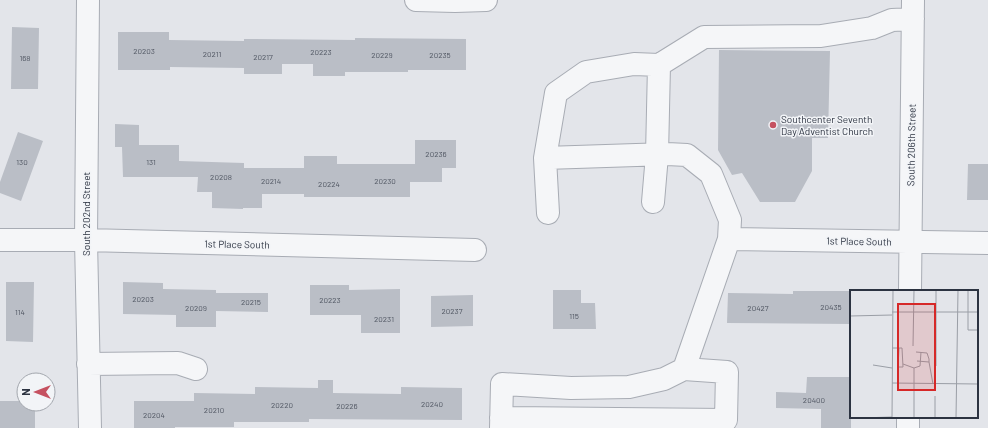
<svg xmlns="http://www.w3.org/2000/svg" width="988" height="428" font-family="Barlow,sans-serif">
<style>
.building{fill:#babec6}
.lines{fill:none;stroke-linecap:round;stroke-linejoin:round}
.minor-casing{stroke:#a8acb4;stroke-width:24}
.minor{stroke:#f5f6f8;stroke-width:22}
.poi-dot{fill:#c55160;stroke:#f2f4f7;stroke-width:1.5}
.labels{text-anchor:middle;dominant-baseline:central;stroke-width:3;stroke-linejoin:round;paint-order:stroke}
.number-label{font-size:8px;fill:#505662}
.poi-label{font-size:10px;fill:#2c3341;stroke:#f2f4f7;text-anchor:start}
.street-label{font-size:10px;fill:#2c3341;stroke:#f2f4f7}
.inset-road{fill:none;stroke:#9a9ea6;stroke-width:1}
.view{fill:#d62828;fill-opacity:0.15;stroke:#d62828;stroke-width:2}
.inset-edge{fill:none;stroke:#2c3341;stroke-width:2}
</style>
<rect width="100%" height="100%" fill="#e3e5ea"/>
<path class="building" d="M12 27 39 28 38 89H11Z
M118 32H169V40L244 41V39L355 40V38L466 39V70H408V72H345V76H313V64H282V74H244V68L170 67V70H118Z
M719 50 830 51 828 138H812V171L795 202H760L742 173 732 175 718 150Z
M115 124 139 125V145H179V161L244 163V168H304V156H337V164H415V140H456V168H442V182H410V197H304V194H262V208H243V209L212 208V192H197L198 177H123L122 147H115Z
M18 132 43 141 21 201 0 193V182Z
M968 164H988V200H967Z
M6 282H34L33 342 6 341Z
M123 282 163 283V289L216 290V293H268V312L216 311V327H176V315L123 314Z
M310 285H349V290L400 289V333H361V315H310Z
M553 290H581V303H595L596 329H553Z
M793 291H851V324L727 323 728 293 793 294Z
M473 295V326L431 327V296Z
M807 377H851V428H821V409L776 408V392L806 393Z
M318 380H333V393L401 394V387L462 388V420L309 419V422H234V427H175V428H134V401H194V393L255 394V387L318 388Z
M0 401H24V404H35V428H0Z"/>
<g class="lines">
<defs>
<path id="minor" d="M88 0 86 240 90 428
M416 0 455 1 486 0
M659 65 704 37 821 36 872 28 892 20 913 19
M545 158 667 154 687 155 711 174 730 220 729 239 684 369
M548 213 545 158 556 93 586 72 634 64 659 65 657 155 653 202
M729 239 988 243
M0 240H86L475 250
M910 291 913 0
M88 364 178 363 196 369
M501 428 502 384 571 388 629 387 664 379 684 369 727 372 726 420 501 418
M908 428V417"/>
</defs>
<use href="#minor" class="minor-casing"/>
<use href="#minor" class="minor"/>
</g>
<circle class="poi-dot" cx="773" cy="125" r="4"/>
<g class="labels">
<g class="number-label">
<text x="144" y="51">20203</text>
<text x="321" y="52">20223</text>
<text x="212" y="54">20211</text>
<text x="382" y="55">20229</text>
<text x="440" y="55">20235</text>
<text x="263" y="57">20217</text>
<text x="25" y="58">168</text>
<text x="436" y="154">20236</text>
<text x="22" y="162">130</text>
<text x="151" y="162">131</text>
<text x="221" y="177">20208</text>
<text x="271" y="181">20214</text>
<text x="385" y="181">20230</text>
<text x="329" y="184">20224</text>
<text x="143" y="299">20203</text>
<text x="330" y="300">20223</text>
<text x="251" y="302">20215</text>
<text x="831" y="307">20435</text>
<text x="196" y="308">20209</text>
<text x="758" y="308">20427</text>
<text x="452" y="311">20237</text>
<text x="20" y="312">114</text>
<text x="574" y="316">115</text>
<text x="384" y="319">20231</text>
<text x="814" y="400">20400</text>
<text x="432" y="404">20240</text>
<text x="282" y="405">20220</text>
<text x="347" y="406">20226</text>
<text x="214" y="410">20210</text>
<text x="154" y="415">20204</text>
</g>
<g class="poi-label">
<text x="781" y="119">Southcenter Seventh<tspan x="781" dy="12">Day Adventist Church</tspan></text>
</g>
<g class="street-label">
<text transform="translate(911 145) rotate(-89)">South 206th Street</text>
<text transform="translate(86 214) rotate(-90)">South 202nd Street</text>
<text transform="translate(859 241) rotate(1)">1st Place South</text>
<text transform="translate(237 244) rotate(1)">1st Place South</text>
</g>
</g>
<g transform="translate(850 290)">
<rect width="128" height="128" fill="#e3e5ea"/>
<path class="inset-road" d="M118 0V40H128M42 22H128M0 26 42 25M63 56 64 0M42 58H52L53 77M49 58 48 77H53M66 62 77 63 79 69V72L67 71M79 72 83 94M53 74 64 78 70 76 71 62M23 75 42 78M86 76V0M42 93 128 94M85 106V128M10 128 42 127M42 128 43 0M64 128V78M106 128 108 0M128 128V78"/>
<path class="view" d="M48 14H85V100H48Z"/>
<rect width="128" height="128" class="inset-edge"/>
</g>
<g transform="translate(36 392) rotate(270)"><circle r="19" fill="#f2f4f7" stroke="#a3a7ae"/>
<path d="M0-3L7 15L0 10L-7 15Z" fill="#c55160"/>
<text y="-6" font-size="11" font-weight="bold" text-anchor="middle" fill="#2c3341">N</text>
</g>
</svg>
